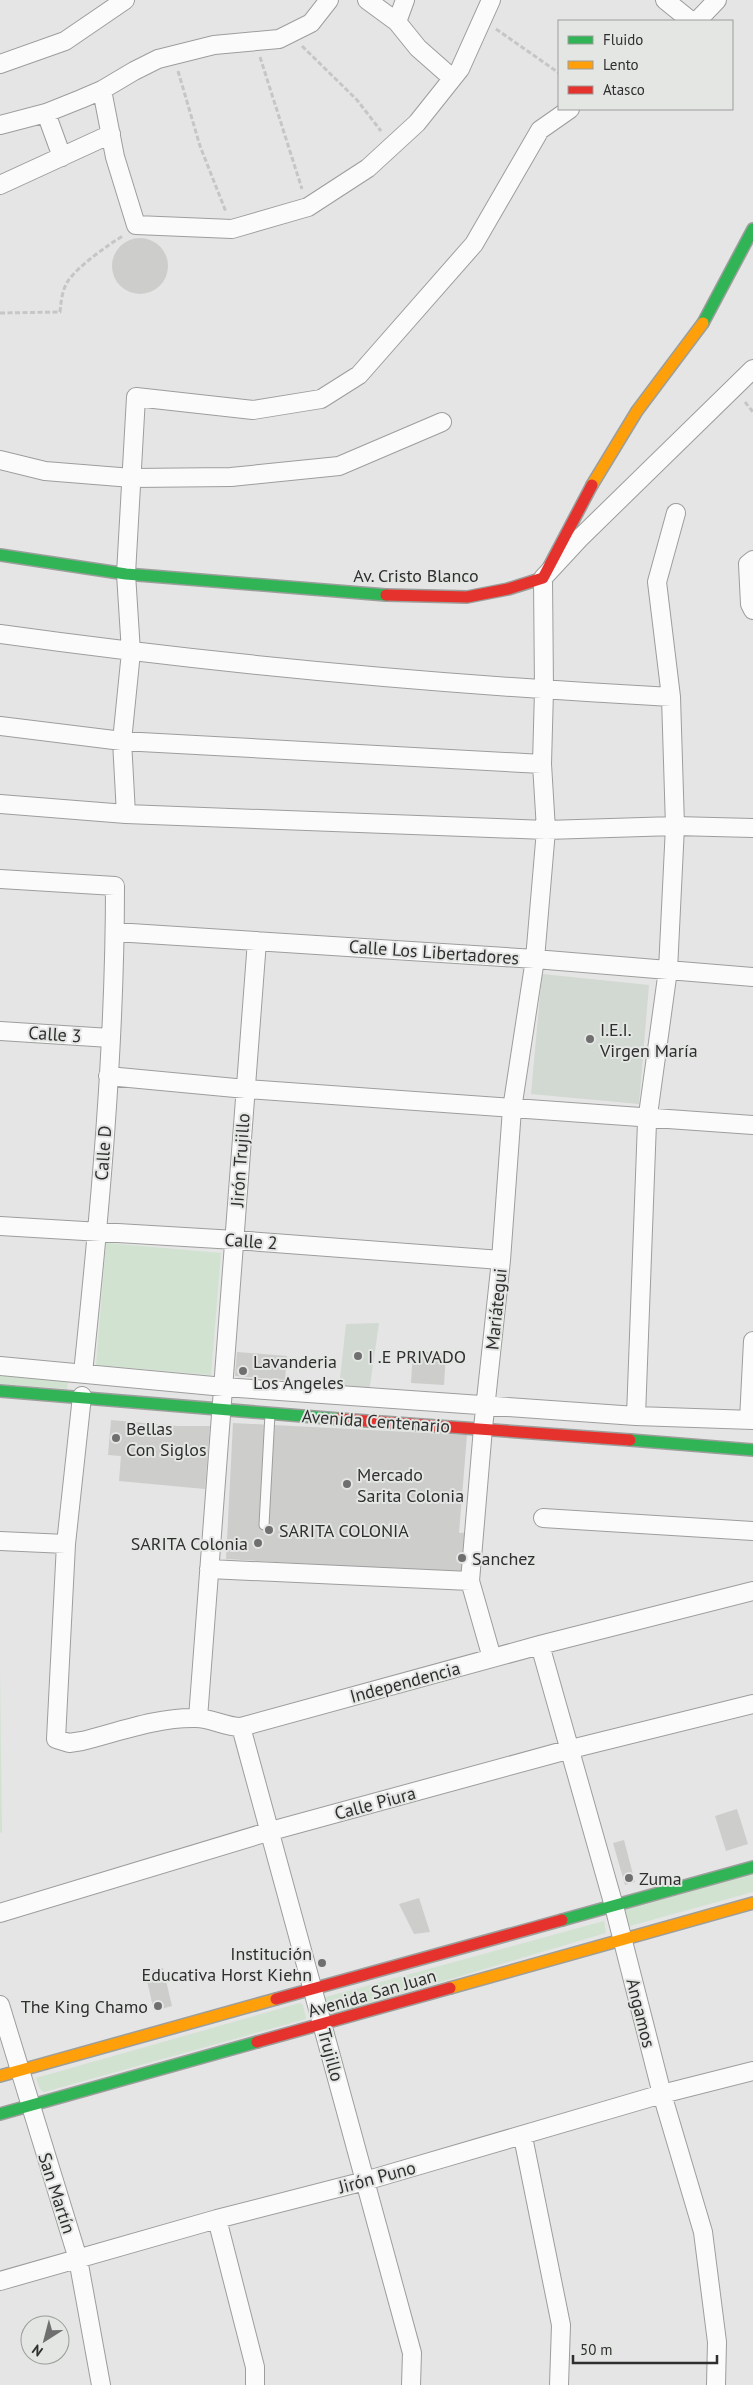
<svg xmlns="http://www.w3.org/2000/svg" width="753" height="2385" font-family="'PT Sans',sans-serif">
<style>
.built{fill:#d2d8d2}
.green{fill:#d2e2d1}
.building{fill:#cdcecc}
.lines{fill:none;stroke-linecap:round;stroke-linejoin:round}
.lane-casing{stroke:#9c9e9c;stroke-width:11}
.street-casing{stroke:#9c9e9c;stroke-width:20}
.fast-casing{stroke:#9c9e9c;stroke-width:14}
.slow-casing{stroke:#9c9e9c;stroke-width:14}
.jam-casing{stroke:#9c9e9c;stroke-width:14}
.path{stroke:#c5c6c5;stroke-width:3;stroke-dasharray:5 2.5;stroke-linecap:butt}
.lane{stroke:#fbfbfb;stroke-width:9}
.street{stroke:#fbfbfb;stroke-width:18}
.fast{stroke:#30b455;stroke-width:11}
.slow{stroke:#ff9f0a;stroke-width:11}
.jam{stroke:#e5322d;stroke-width:11}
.poi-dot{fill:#6e6f6e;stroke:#e3e6e3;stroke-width:2}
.labels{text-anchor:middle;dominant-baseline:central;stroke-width:4;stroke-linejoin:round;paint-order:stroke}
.street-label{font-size:18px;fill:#2e2f2e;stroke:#e3e6e3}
.poi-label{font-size:18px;fill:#2e2f2e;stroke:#e3e6e3;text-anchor:start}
</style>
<rect width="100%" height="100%" fill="#e4e5e4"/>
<path class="built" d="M542 974 649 985 639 1104 531 1094Z
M379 1323 369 1392 339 1388 346 1324Z"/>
<path class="green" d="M106 1243 221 1253 211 1375 96 1365Z
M0 1370 69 1374 67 1389 0 1384Z
M0 1671 2 1832 0 1833Z
M753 1873V1892L630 1926 623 1923 624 1909Z
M604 1921 606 1933 326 2016 322 1998Z
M300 2003 303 2005 306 2019 44 2092 40 2089 36 2078Z"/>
<path class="building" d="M112 266a28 28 0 1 1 56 0a28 28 0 1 1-56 0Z
M413 1351 446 1353 444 1385 411 1383Z
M237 1352 287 1356 285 1380 235 1376Z
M111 1420 178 1426H210L205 1489 119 1481 121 1456 108 1455Z
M233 1423 467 1435 459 1533 471 1532 466 1573 226 1559Z
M737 1809 748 1844 726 1851 715 1816Z
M624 1840 635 1882 625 1885 613 1843Z
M419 1898 430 1932 414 1934 399 1904Z
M163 1968 172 2006 154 2011 145 1972Z"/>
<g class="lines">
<defs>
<path id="lane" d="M264 1525 270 1414"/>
<path id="street" d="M367 0 397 22 418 48 452 78
M665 0 691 21
M697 21 717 0
M397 22 405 0
M0 64 65 41 125 0
M102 90 115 157 136 225 232 229 308 207 368 168 417 123 460 69 491 0
M46 113 62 157
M0 125 46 113 81 99 102 90 134 71 158 59 214 45 279 39 311 23 329 0
M0 185 111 134
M0 460 45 471 132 478 231 477 339 466 442 422
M753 560 748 564 750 604 753 610
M0 634C222 665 447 685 671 697
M0 726 122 741 542 764
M0 804 126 814 546 830 675 826 753 828
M126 814 122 741 131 652 126 574 136 397 253 410 321 399 359 375 474 244 540 130 570 109
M0 879 115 886C115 1048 100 1211 83 1373
M115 932 535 959 753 977
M0 1031 110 1038
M108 1076 246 1089 753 1125
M0 1226 235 1240 501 1260
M753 1341 749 1420 753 1418
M0 1366 224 1387 636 1416 753 1420
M82 1396 66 1544 56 1739 69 1743 82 1741C118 1732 158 1717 196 1718 212 1718 224 1727 241 1727L540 1645 753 1591
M636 1416 647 1122 668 970 675 826 671 697 657 582 676 513
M543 1518 753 1531
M0 1541 66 1544
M209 1569 470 1581
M540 1645 614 1906 662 2094 703 2232 717 2342 716 2385
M492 1658 470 1581 483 1428 501 1260 512 1109 535 959 546 830 542 764 544 690 543 578 581 537 753 369
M198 1718 257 941
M241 1727 412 2353 411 2385
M0 1913 271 1831 571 1749 753 1704
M0 2005 78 2259 101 2385
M523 2137 561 2325 559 2385
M217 2219 255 2367V2385
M0 2281 217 2219 365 2181 662 2094 753 2071"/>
<path id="fast" d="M703 323 753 229
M0 555 126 574 386 595
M0 1391 339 1419
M630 1440 753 1450
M562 1920 753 1867
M0 2114 257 2042"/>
<path id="slow" d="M592 485 637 411 703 323
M450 1988 753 1903
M0 2076 276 1999"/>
<path id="jam" d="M386 595 467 597 508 589 543 578 592 485
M339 1419 630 1440
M276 1999 562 1920
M257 2042 450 1988"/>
</defs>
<use href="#lane" class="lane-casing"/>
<use href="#street" class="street-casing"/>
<use href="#fast" class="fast-casing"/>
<use href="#slow" class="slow-casing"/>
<use href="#jam" class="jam-casing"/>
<path class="path" d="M496 29 559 73
M302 46 357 100 381 131
M260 57 302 189
M178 71 200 146 226 212
M0 313 60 312C61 302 62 290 68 281 77 267 109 244 123 236
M745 402 753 412"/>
<use href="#lane" class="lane"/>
<use href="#street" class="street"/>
<use href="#fast" class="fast"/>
<use href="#slow" class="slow"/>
<use href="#jam" class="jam"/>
</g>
<g class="poi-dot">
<circle cx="590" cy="1039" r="5"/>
<circle cx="358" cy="1356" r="5"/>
<circle cx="243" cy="1371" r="5"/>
<circle cx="116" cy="1438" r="5"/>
<circle cx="347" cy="1484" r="5"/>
<circle cx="269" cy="1530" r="5"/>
<circle cx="258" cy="1543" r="5"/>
<circle cx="462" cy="1558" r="5"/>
<circle cx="629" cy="1878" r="5"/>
<circle cx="322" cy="1963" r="5"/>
<circle cx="158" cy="2006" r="5"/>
</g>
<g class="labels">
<g class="street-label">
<text x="416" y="575">Av. Cristo Blanco</text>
<text transform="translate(434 952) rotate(4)">Calle Los Libertadores</text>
<text transform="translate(55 1034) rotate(4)">Calle 3</text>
<text transform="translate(103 1153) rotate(-86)">Calle D</text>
<text transform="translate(240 1160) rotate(-86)">Jirón Trujillo</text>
<text transform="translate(251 1241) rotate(4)">Calle 2</text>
<text transform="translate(496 1309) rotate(-84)">Mariátegui</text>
<text transform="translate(376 1421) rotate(4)">Avenida Centenario</text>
<text transform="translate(405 1682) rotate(-15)">Independencia</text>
<text transform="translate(375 1803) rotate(-15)">Calle Piura</text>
<text transform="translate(372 1993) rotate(-16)">Avenida San Juan</text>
<text transform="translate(641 2013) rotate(76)">Angamos</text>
<text transform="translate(331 2055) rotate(75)">Trujillo</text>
<text transform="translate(377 2177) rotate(-15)">Jirón Puno</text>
<text transform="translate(57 2193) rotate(72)">San Martín</text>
</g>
<g class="poi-label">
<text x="600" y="1029">I.E.I.<tspan x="600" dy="21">Virgen María</tspan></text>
<text x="368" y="1356">I .E PRIVADO</text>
<text x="253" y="1361">Lavanderia<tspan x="253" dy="21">Los Angeles</tspan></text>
<text x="126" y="1428">Bellas<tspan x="126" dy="21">Con Siglos</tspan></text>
<text x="357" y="1474">Mercado<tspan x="357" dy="21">Sarita Colonia</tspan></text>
<text x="279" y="1530">SARITA COLONIA</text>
<text x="248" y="1543" text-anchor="end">SARITA Colonia</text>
<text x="472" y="1558">Sanchez</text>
<text x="639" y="1878">Zuma</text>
<text x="312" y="1953" text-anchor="end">Institución<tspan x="312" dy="21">Educativa Horst Kiehn</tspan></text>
<text x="148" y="2006" text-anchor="end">The King Chamo</text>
</g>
</g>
<rect x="558" y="20" width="175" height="90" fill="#e3e6e3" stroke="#9b9d9b"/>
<rect x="568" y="36" width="25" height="8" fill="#30b455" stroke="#9b9d9b"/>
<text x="603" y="45" font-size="15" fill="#2e2f2e">Fluido</text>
<rect x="568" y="61" width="25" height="8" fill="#ff9f0a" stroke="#9b9d9b"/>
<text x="603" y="70" font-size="15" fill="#2e2f2e">Lento</text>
<rect x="568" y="86" width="25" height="8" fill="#e5322d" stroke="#9b9d9b"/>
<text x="603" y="95" font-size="15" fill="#2e2f2e">Atasco</text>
<g transform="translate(45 2340) rotate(216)"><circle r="24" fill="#e3e6e3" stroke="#9b9d9b"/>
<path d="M0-4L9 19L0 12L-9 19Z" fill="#6e6f6e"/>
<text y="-8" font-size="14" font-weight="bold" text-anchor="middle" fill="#2e2f2e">N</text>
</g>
<path d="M573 2355v8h144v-8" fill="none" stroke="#2e2f2e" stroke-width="2.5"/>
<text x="580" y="2355" font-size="15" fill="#2e2f2e" stroke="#e3e6e3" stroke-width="4" paint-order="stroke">50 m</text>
</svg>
